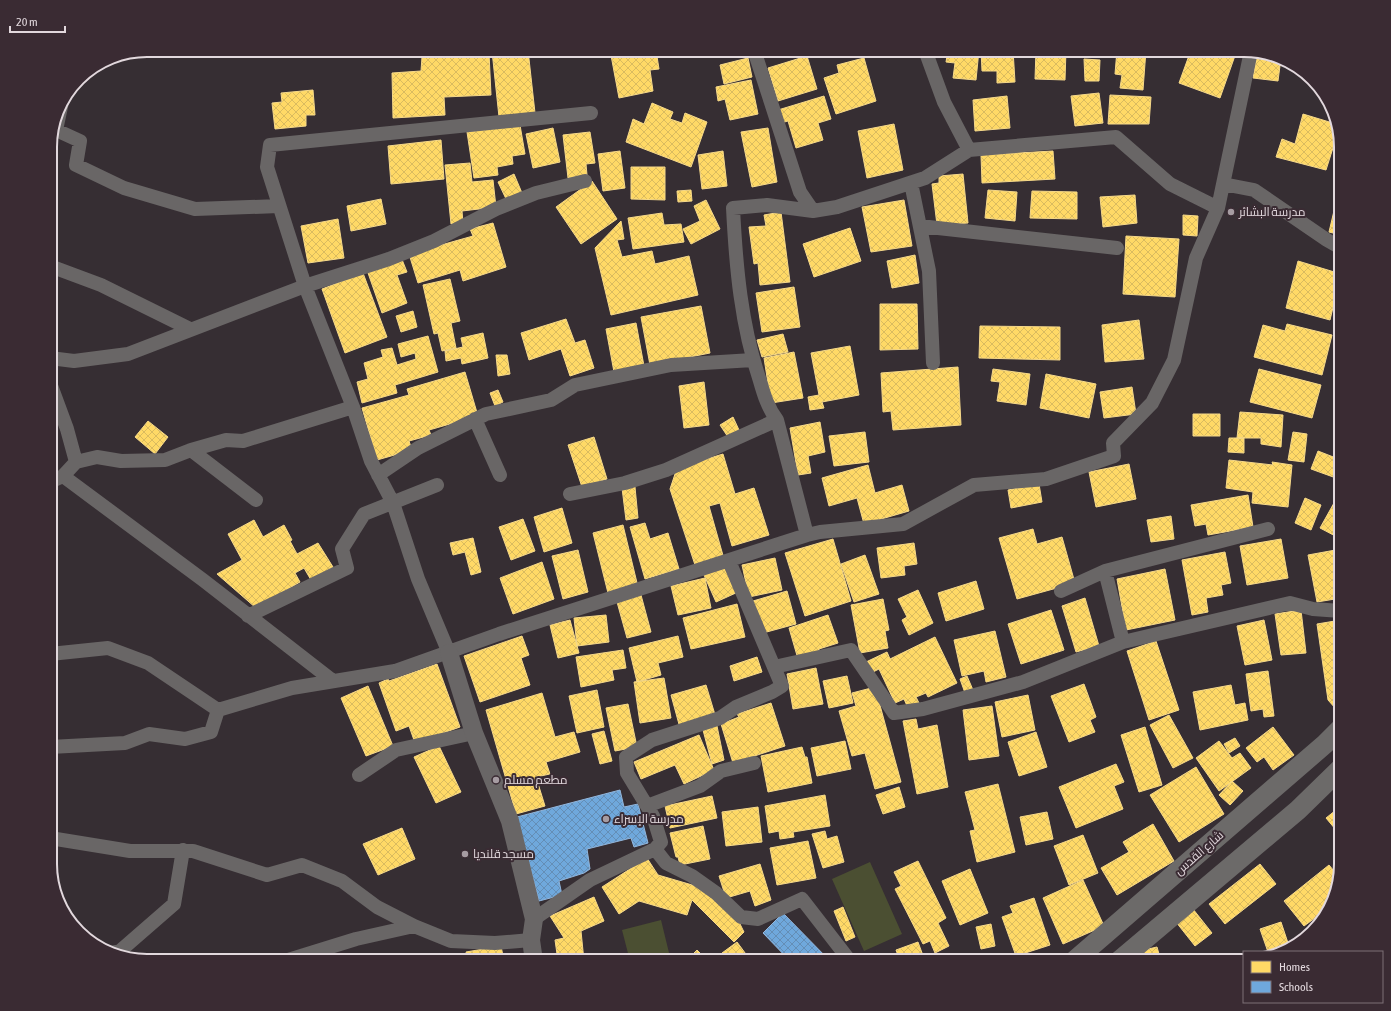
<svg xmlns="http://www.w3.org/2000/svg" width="1391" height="1011" font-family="'Asap Condensed',Cairo,sans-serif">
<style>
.green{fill:#4b4f32}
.homes{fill:url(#homes-cross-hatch);stroke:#f6d98a}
.schools{fill:url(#schools-cross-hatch);stroke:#92b6dc}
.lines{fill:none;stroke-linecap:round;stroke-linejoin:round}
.minor{stroke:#696666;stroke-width:14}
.tertiary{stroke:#696666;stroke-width:18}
.secondary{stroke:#6c6a69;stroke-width:20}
.poi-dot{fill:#a69ca2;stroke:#3a2b33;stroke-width:1.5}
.labels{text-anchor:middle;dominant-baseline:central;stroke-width:4;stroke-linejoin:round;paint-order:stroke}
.poi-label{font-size:12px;fill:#e2d8dd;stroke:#3a2b33;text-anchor:start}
.street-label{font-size:12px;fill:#e2d8dd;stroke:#3a2b33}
.rim{fill:none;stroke:#e2d8dd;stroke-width:2}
</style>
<defs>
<pattern id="homes-cross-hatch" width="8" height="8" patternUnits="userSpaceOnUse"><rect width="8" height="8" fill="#ffd966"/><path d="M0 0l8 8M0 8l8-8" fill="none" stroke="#dabb5f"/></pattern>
<pattern id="schools-cross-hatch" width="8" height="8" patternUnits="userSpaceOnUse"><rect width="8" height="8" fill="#6fa8dc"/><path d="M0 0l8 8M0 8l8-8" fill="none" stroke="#648eb6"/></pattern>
</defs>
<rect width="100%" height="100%" fill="#362e33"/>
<path class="green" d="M870 862 902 934 864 951 832 879Z
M661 920 671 961H630L622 930Z"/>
<path class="homes" d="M502 50H528L535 113 499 117 492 51Z
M610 50H656L659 69 650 70 653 91 619 98Z
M948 50H979L976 80 953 78 955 63 946 62Z
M981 50H1013L1015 82 997 83V71H982Z
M1036 50H1066L1065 80 1035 79Z
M1117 50H1146L1143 90 1120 88 1122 75 1115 74Z
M1191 50H1237L1220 98 1179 83Z
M489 53 491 95 444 97 445 115 393 118 392 73 421 71 422 57Z
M1257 55 1281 58 1278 81 1253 78Z
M807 56 817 89 778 101 768 68Z
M748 58 752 77 724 84 720 65Z
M864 58 876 101 836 114 824 78 839 73 837 65Z
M1084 59 1100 60 1099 81H1085Z
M751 80 758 114 730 120 725 99 718 101 716 87Z
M313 90 315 115H306V126L275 129 272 103 282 102 281 93Z
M1099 93 1103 123 1075 126 1071 96Z
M1110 95 1151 97 1149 124H1108Z
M824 96 831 119 818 123 823 140 796 148 788 121 781 123 778 110Z
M1007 96 1010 128 975 131 973 100Z
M652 103 673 112 670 119 682 123 685 113 707 122 691 167 626 142 633 119 644 124Z
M1303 114 1336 124 1338 132 1326 170 1276 157 1282 139 1295 144Z
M894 124 903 170 867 178 858 131Z
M520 125 525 154 512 156 513 164 497 167 498 175 474 178 467 132Z
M553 128 560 162 533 168 526 134Z
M768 128 777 182 752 187 741 132Z
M590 132 595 163 586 164 587 175 568 178 563 135Z
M441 140 444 179 391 184 388 146Z
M620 151 625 188 603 191 598 154Z
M723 151 727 186 702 189 698 155Z
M1053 151 1055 179 982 183 981 155Z
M470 163 472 182 493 180 496 207 462 211 463 223 451 224 445 165Z
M631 167H665V200L631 199Z
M514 174 522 193 507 201 498 182Z
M963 174 968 223 937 225 932 184 939 183V176Z
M592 181 617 219 581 244 556 207Z
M1341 181V235L1329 232Z
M691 190 692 201 678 202 677 191Z
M988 190 1017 192 1015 221 985 218Z
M1032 191 1077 192V219L1030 218Z
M1135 195 1137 223 1103 227 1100 197Z
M381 199 386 224 351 231 347 206Z
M706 200 720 229 691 244 683 229 700 221 694 206Z
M904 200 912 246 871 252 862 207Z
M781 212 790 282 760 285 758 263 754 264 749 227 766 226 764 215Z
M662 213 664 225 681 224 684 242 633 249 628 218Z
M1183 215 1198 216 1197 236 1183 235Z
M338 219 344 258 308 263 301 226Z
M621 221 624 239 617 240 622 257 652 251 655 264 689 256 698 295 611 315 595 248Z
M493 223 506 267 463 281 460 270 418 283 409 254 473 236 470 229Z
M850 228 861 261 814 277 803 244Z
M1126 236 1179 239 1175 297 1123 294Z
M915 255 919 283 892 288 887 261Z
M401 257 407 272 397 275 407 303 382 313 367 270Z
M1298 261 1341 274 1330 320 1286 308Z
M363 273 387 337 345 353 322 289Z
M450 279 460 321 451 323 456 348 442 351 438 333 434 334 423 285Z
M794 287 800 327 762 332 756 293Z
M880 304H917L918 349 880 350Z
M701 306 710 353 650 365 641 317Z
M413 311 417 327 401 332 396 316Z
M566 319 575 343 585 340 594 368 570 376 561 349 529 360 521 333Z
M1139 320 1144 359 1105 362 1102 325Z
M636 323 644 366 614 372 606 329Z
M1287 324 1332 335 1322 375 1254 357 1263 325 1285 331Z
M980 326 1060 327V360L979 358Z
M483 333 488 358 462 364 461 358 446 361 445 351 463 347 461 338Z
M783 334 788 352 762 357 757 340Z
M428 336 438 372 395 385 397 393 362 403 357 382 368 379 364 363 383 357 381 350 392 348 397 365 416 359 415 353 401 357 398 344Z
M850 346 859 395 822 402 824 408 810 410 808 397 819 395 811 353Z
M794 352 803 398 771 403 764 358Z
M496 355H507L510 374 498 376Z
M958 367 961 425 893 430 891 411 883 412 881 373Z
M993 369 1030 374 1026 405 997 401 1000 382 991 381Z
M1259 369 1321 385 1312 418 1250 402Z
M465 372 478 416 429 430 431 435 409 441 412 450 377 460 362 408 409 395 407 389Z
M1046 374 1096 384 1089 418 1040 408Z
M704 382 709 425 684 428 679 386Z
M1132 387 1136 414 1104 418 1100 392Z
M498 390 503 402 495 406 490 393Z
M1240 412 1283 415 1281 447 1261 444V438H1237Z
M1193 414H1220V436H1193Z
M733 417 739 430 728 437 720 425Z
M148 421 168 437 155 454 135 437Z
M820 422 825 452 808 456 811 473 798 475 790 428Z
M865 432 869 462 834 466 829 436Z
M1293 432 1307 434 1304 462 1288 460Z
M594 437 607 479 582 487 568 445Z
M1229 438H1244V453L1228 452Z
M1318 451 1341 460 1336 478 1311 469Z
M723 454 735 494 754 488 769 535 732 546 720 503 709 506 724 559 696 568 670 489 677 468Z
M1229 460 1273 465 1272 462 1292 465 1288 507 1252 503 1253 492 1226 488Z
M1129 464 1136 499 1096 507 1089 472Z
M868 465 875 493 902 485 909 511 864 524 857 498 829 506 822 478Z
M1039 484 1042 502 1011 508 1008 490Z
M635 487 638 518 626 520 622 488Z
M1339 494 1341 495V539L1320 528Z
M1248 495 1253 527 1208 535 1206 524 1195 526 1191 505Z
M1305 498 1321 505 1311 530 1295 523Z
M562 508 572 543 544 552 534 517Z
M1171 516 1174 539 1151 542 1147 520Z
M523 519 535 551 511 560 499 527Z
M254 520 263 537 284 525 292 540 290 541 297 554 318 543 333 567 311 580 304 568 295 573 300 582 256 608 217 574 242 560 228 534Z
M645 523 650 539 668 533 679 569 645 579 630 527Z
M623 525 638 587 608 593 593 533Z
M1033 529 1037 544 1062 537 1075 583 1017 599 999 538Z
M473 538 481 572 471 575 465 552 453 555 450 543Z
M833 539 851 601 805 616 785 553Z
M1281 539 1288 578 1247 585 1240 546Z
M914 543 917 564 904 566 905 575 881 578 877 548Z
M1341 549V598L1317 602 1308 555Z
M578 550 588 592 563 599 552 556Z
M1225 552 1231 583 1221 585 1223 595 1206 598 1208 612 1192 615 1182 560Z
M865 555 879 594 854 602 841 564Z
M775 558 782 590 749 597 742 565Z
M542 562 554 599 513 614 500 578Z
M727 566 738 592 716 602 704 575Z
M1165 569 1175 620 1126 630 1117 579Z
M705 578 711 608 678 615 671 586Z
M976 581 984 609 946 621 938 593Z
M918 590 933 623 909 635 902 620 907 617 898 599Z
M787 591 796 624 763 633 753 601Z
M641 595 651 632 627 638 617 602Z
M1085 598 1099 646 1076 652 1062 606Z
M883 599 889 630 885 631 888 648 860 653 851 605Z
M737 604 745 637 691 649 683 618Z
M1051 610 1064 650 1021 664 1008 624Z
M1301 610 1306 653 1281 655 1275 614Z
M606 615 609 642 577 646 574 618Z
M828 615 838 643 819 649V652L798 659 789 628Z
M570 620 579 653 558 658 550 625Z
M1264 620 1272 660 1245 665 1237 626Z
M1341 620V704L1336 709 1328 700 1317 624Z
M995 631 1006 677 986 682 984 671 962 676 954 640Z
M522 636 529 655 521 658 530 685 480 702 464 656Z
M678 636 683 657 658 663 661 675 637 682 629 648Z
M935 637 957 683 928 697 926 693 916 697 919 703 908 708 904 699 895 703 879 669 871 673 866 662 887 652 890 659Z
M1156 641 1179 710 1149 720 1127 651Z
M623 650 626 668 612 670 614 680 581 687 576 657Z
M757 657 762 672 734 681 730 666Z
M437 664 460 727 415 743 409 726 396 731 379 683 388 679 389 681Z
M816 668 823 704 793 709 787 674Z
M1268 671 1274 716 1264 717 1263 709 1251 711 1246 674Z
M847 676 853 703 829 708 823 681Z
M967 676 973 690 965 693 960 679Z
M664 678 671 718 640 723 634 682Z
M1084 684 1096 717 1090 720 1095 732 1069 742 1051 696Z
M706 685 716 718 680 728 671 695Z
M1231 685 1235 705 1245 703 1248 720 1200 730 1193 692Z
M368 686 393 746 366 756 341 698Z
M875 687 901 782 875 789 865 753 852 756 839 711 856 706 852 693Z
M597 690 604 727 577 733 569 696Z
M542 693 555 737 574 732 580 752 546 762 550 774 536 777 545 806 516 814 486 710Z
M1028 695 1035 730 1002 737 995 702Z
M771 703 785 746 733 763 721 724 739 717 737 714Z
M628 704 637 747 615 751 606 708Z
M992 706 999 756 969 760 963 710Z
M1169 715 1193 758 1173 768 1150 725Z
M916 719 918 729 937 725 948 787 917 794 903 721Z
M717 726 724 760 712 764 703 730Z
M1145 727 1162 785 1139 792 1121 735Z
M1273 727 1294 755 1273 770 1264 757 1257 762 1246 748Z
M604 731 612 761 600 764 592 734Z
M1036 732 1047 767 1019 776 1008 742Z
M699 735 714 770 684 784 675 765 641 779 634 762Z
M1235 738 1240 746 1229 753 1224 744Z
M845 741 851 769 817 776 811 748Z
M1219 741 1232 758 1240 753 1251 768 1219 791 1196 758Z
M439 746 461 792 436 803 414 757Z
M802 747 805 757H807L812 783 768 792 761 756Z
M1116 764 1124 782 1114 786 1123 809 1076 828 1059 787Z
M1196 767 1224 814 1179 842 1150 795Z
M1232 781 1243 791 1230 805 1219 795Z
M998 784 1015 852 977 862 970 831 975 830 965 792Z
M899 787 905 807 883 814 876 795Z
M825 795 830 826 793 832 794 837 780 839 779 831 769 833 765 806Z
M712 796 717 818 670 828 665 806Z
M1341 806V836L1326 818Z
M758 807 762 842 726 846 722 812Z
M1047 812 1053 839 1026 845 1020 817Z
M1153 824 1174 861 1117 895 1101 868 1129 852 1123 842Z
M703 826 710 859 680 865 678 857H676L670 833Z
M402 828 415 859 378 875 363 844Z
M825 831 827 839 837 836 844 862 823 868 812 834Z
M1083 835 1098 873 1069 885 1054 846Z
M808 841 816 878 777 885 770 848Z
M647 858 658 875 706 889 738 920 744 932 734 942 692 900 687 915 639 901 619 914 602 887Z
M918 861 946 918 938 923 949 946 935 953 930 941 923 944 895 889 901 886 894 872Z
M760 864 771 900 755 906 750 891 726 898 719 876Z
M1260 864 1276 884 1225 924 1209 904Z
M1329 865 1339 877 1336 895 1321 923 1320 924 1315 918 1304 926 1284 901Z
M970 869 988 913 960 925 942 881Z
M1083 880 1104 926 1063 944 1043 898Z
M594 897 604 921 581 931 584 961H558L555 940 564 938 550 916Z
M1034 898 1050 945 1016 956 1002 917 1013 913 1010 906Z
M843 907 855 937 846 941 834 911Z
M1193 909 1212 933 1195 946 1176 922Z
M1281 922 1290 949 1283 952H1268L1260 929Z
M991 924 995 946 981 949 976 927Z
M737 942 751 961H728L722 953Z
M918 942 925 961H900L896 950Z
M501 946 504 961H468L466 952Z
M1157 947 1161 961H1138L1135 952Z
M697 950 708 961H686Z
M973 956 975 961H959Z"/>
<path class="schools" d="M620 790 624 807 638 804 648 843 634 847 631 838 587 849 590 869 584 873 559 881 562 895 539 901 517 817Z
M783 913 830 961H790L763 933Z"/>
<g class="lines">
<path class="minor" d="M754 50 800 192 813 211
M925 50 944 102 969 150 1116 137 1170 184 1218 208
M62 102 56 130 80 141 76 165 124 188 195 209 279 206
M911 183 929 271 933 363
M1223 184 1254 190 1327 240 1341 248
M920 226 1117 248
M50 266 101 285 190 329
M50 358 74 361 128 354 305 286 389 259 434 241 496 209 536 193 585 181
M50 383 67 429 76 462
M475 419 500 475
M191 450 256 500
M378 475 418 448 486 414 551 400 575 385 671 365 753 360
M63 476 203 580 333 681
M50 482 63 476 76 462 97 457 121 461 165 460 191 450 226 440 243 441 353 407
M570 494 625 483 666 470 777 420
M807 535 777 420C768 408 764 395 760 381 741 325 736 267 733 208L767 205 813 211 837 207 925 178 969 150
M1105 571 1123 642
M1061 591 1105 571 1268 529
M248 616 347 568 342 549 364 514 437 485
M449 653 418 579 393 503 371 461 353 407 305 286 267 167 270 145 591 113
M50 654 108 648 148 663 218 710 292 688 395 671 499 634 807 535 820 532 903 524 974 485 1046 479 1114 456 1113 443 1152 403 1174 360 1196 258 1218 208 1251 51
M774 667 851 650 894 713 923 709 1023 682 1123 642 1290 603 1313 609 1341 611
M50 747 125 743 149 734 185 739 211 732 218 710
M359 775 396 750 474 733
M647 806 700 786 721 771 754 763
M50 838 130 851H193L267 875 302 865 342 881 377 907 414 926
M655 849 661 842 653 816 627 773 626 757 652 740 720 718 736 707 772 692 782 686 729 561
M534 919 590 880 655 849 666 863 692 876 716 893 741 917 758 919 802 899 850 961
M110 953 120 951 174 904 183 850
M285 961 356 939 414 926 451 941 495 943 531 940"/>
<path class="tertiary" d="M449 653 474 733 510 821 534 919 531 940 534 961"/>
<path class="secondary" d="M1074 961 1325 744 1341 728
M1119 961 1298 810 1341 768"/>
</g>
<g class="poi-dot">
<circle cx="1231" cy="212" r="4"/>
<circle cx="496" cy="780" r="4"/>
<circle cx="606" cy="819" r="4"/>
<circle cx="465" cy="854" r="4"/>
</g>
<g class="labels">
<g class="poi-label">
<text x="1239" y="212">مدرسة البشائر</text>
<text x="504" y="780">مطعم مسلم</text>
<text x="614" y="819">مدرسة الإسراء</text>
<text x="473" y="854">مسجد قلنديا</text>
</g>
<g class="street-label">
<text transform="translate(1199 853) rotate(-41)">شارع القدس</text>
</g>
</g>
<path d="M0 0H1391V1011H0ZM147 57H1244A90 90 0 0 1 1334 147V864A90 90 0 0 1 1244 954H147A90 90 0 0 1 57 864V147A90 90 0 0 1 147 57Z" fill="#3a2b33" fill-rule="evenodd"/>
<path class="rim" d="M147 57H1244A90 90 0 0 1 1334 147V864A90 90 0 0 1 1244 954H147A90 90 0 0 1 57 864V147A90 90 0 0 1 147 57Z"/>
<rect x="1243" y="951" width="140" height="52" fill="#3a2b33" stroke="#7d7077"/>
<rect x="1251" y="961" width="20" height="12" fill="#ffd966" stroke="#7d7077"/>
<text x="1279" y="971" font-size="12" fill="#e2d8dd">Homes</text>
<rect x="1251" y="981" width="20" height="12" fill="#6fa8dc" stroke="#7d7077"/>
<text x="1279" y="991" font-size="12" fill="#e2d8dd">Schools</text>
<path d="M10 26v6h55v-6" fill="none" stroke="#e2d8dd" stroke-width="2"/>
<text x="16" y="26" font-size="12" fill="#e2d8dd" stroke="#3a2b33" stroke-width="3" paint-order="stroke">20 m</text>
</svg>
